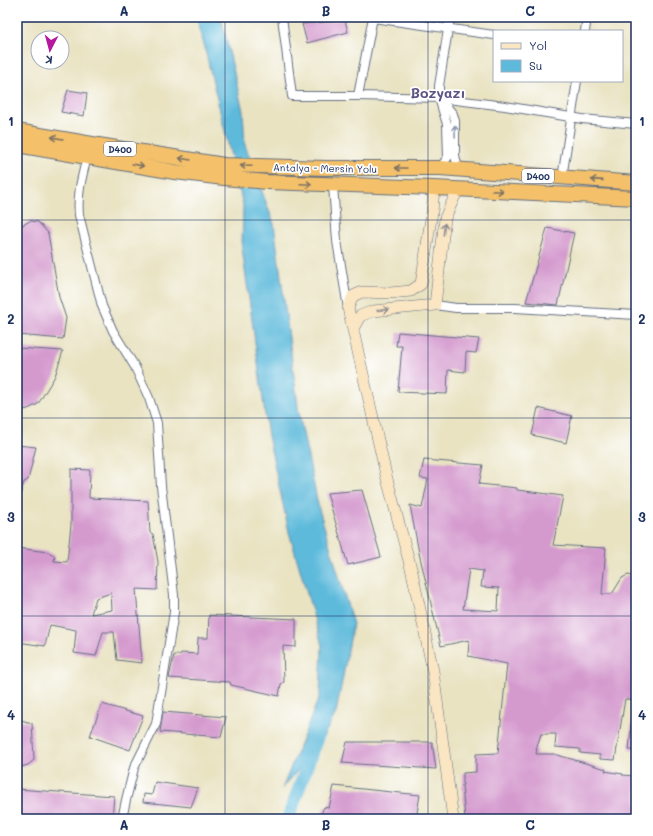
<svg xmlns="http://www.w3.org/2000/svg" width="653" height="836" font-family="Mali,sans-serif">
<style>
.water{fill:#5dbadb;stroke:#3c749c}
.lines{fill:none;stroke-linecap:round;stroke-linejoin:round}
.river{stroke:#5dbadb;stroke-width:13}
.building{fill:#d49ace;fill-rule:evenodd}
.street-casing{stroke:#636e81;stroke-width:10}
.secondary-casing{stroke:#636e81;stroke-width:12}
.highway-casing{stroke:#636e81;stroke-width:16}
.street{stroke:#fff;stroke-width:8}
.secondary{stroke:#fbe6c3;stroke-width:11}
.highway{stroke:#f4c16a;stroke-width:14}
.oneway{stroke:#8d97ae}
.oneway2{stroke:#7d7163}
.oneway3{stroke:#8b8a90}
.grid{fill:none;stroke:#1b2f5e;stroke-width:1;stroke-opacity:0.55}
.labels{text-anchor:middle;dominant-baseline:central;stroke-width:3.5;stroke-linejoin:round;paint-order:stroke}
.shield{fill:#fff;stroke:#5f6d8e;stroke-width:1}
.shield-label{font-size:9px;font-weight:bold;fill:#1b2f5e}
.street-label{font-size:10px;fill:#1b2f5e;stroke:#fff}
.district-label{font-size:14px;font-weight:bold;fill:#5c5485;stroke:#fff}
.neatline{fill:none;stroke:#1b2f5e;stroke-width:1.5}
.grid-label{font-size:13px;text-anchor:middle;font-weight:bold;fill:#1b2f5e}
</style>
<rect width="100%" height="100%" fill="#fff"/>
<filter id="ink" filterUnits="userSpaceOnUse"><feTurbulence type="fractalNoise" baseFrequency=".025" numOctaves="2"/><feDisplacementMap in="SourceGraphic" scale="8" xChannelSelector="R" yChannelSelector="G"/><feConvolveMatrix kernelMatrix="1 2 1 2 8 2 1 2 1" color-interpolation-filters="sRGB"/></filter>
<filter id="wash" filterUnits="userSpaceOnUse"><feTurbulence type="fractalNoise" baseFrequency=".012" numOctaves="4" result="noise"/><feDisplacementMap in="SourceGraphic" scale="16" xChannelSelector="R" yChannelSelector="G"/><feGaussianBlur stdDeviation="0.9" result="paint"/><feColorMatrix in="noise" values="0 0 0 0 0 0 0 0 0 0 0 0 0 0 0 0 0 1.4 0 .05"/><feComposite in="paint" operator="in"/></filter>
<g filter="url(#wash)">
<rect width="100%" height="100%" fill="#e9e3c2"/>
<path class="water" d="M197 17H221L243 111 245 145 274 224 299 414 319 509 353 624 336 713 317 748 282 789 320 695 322 645 289 532 268 436 242 248 243 205Z"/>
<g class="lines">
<path class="river" d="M288 819 317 738"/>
</g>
<g id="blocks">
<path class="building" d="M345 20 348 32 307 43 302 24Z
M68 90 87 93 84 116 61 112Z
M30 221 38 222 48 233 59 297 66 318 63 339 17 335V228Z
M547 228 574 233 558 305 526 302Z
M398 332 479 339 476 353 466 352 465 372 448 370 447 394 398 392 402 346H396Z
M17 348 63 351 55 376 38 404 28 409 17 411Z
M538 408 572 416 566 443 532 435Z
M17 445 36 447 28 480 24 482 19 502H17Z
M424 460 483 465 479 484 517 488V490L563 496 553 545 606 548 602 594H612L622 578 628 575 636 577V700L625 699 615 760 600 759V755L580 753V749L555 747 556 734H541L536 749H537L536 754H554L606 769 605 771 623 774 622 775 636 776V819H465L462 785H463V773L476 772V754L498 753 507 664 468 656 469 640 441 646 419 553 410 505 422 508 428 479 420 478ZM469 569 483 571 481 587 499 588 498 611 463 609Z
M71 469 90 470 89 498 148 501 150 533 153 534 158 562 157 590 136 589 142 663 117 660 114 632H103L96 656 74 653 76 630 50 625 45 646 17 642V548L48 552 55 556 54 561 67 562 71 525ZM111 593 112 610 91 614 96 598Z
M362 490 381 557 348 565 327 493Z
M209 615 296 619V647L283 646 284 682 281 684 279 696 231 685 230 682 169 678 174 655H180L181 653 197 654 198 638H208Z
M102 704 143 716 130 750 90 736Z
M163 712 226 717 221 737 160 732Z
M632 716H636V750H629Z
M17 719 32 723 34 760 28 765 17 768Z
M347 742H432L436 769 342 763Z
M155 782 198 788 191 807 143 802 144 794 152 795Z
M334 786 420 795 416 819H319L324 807 329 808Z
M17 789 114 796 112 819H17Z"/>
</g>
</g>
<g filter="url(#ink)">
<use href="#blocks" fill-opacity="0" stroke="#636e81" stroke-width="1"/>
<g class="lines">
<defs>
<path id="street" d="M282 17 292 96H358L439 98 505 106 582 119 636 124
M373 18 494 35
M585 31 587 17
M358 96 373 17
M441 100 453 114 455 121V155L458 169
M87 157C82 177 77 193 79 215L102 306 113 331 135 367 149 398 157 423 161 486 174 595V612L156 724 134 768 126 800 122 819
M440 168 448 157 447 124 439 98V86L450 17
M562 178 577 81
M333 185 337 241 348 308
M435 305 456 308H515L636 315"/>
<path id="secondary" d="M434 188 432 212 421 284 411 291 390 293 362 292 353 296 348 308 386 475 412 572 433 671 453 819
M353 329 360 316 373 311 435 305 445 218 458 189"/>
<path id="highway" d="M17 131 98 145 224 165 326 168H440L636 183
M17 145 175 172 224 178 267 182 434 188 636 198"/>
</defs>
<use href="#street" class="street-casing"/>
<use href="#secondary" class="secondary-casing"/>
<use href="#highway" class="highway-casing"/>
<use href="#street" class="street"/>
<use href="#secondary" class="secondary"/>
<use href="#highway" class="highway"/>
</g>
<defs><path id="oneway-shaft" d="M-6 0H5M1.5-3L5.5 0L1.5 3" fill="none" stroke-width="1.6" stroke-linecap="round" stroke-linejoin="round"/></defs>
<use class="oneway" href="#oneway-shaft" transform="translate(455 131) rotate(-92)"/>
<g class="oneway2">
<use href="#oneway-shaft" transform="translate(57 138) rotate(-170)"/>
<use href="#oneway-shaft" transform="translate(185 159) rotate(-171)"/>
<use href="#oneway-shaft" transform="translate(138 165) rotate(10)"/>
<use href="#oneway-shaft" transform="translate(246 166) rotate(-177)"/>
<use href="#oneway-shaft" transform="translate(401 168) rotate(180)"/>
<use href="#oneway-shaft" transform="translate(597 180) rotate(-176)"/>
<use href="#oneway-shaft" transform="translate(306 184) rotate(3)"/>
<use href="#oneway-shaft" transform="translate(497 191) rotate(3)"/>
</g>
<g class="oneway3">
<use href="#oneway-shaft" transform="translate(444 229) rotate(-84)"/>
<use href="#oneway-shaft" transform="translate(383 310) rotate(-5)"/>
</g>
</g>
<path class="grid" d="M225 17V819M428 17V819M17 220H636M17 418H636M17 616H636"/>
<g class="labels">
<g class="shield">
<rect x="104" y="142" width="32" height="14" rx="3"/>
<rect x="522" y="169" width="32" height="14" rx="3"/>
</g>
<g class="shield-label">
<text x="120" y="149">D400</text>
<text x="538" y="176">D400</text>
</g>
<g class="street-label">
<text transform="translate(325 168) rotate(1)">Antalya - Mersin Yolu</text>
</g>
<g class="district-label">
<text x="438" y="92">Bozyazı</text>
</g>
</g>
<rect width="653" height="836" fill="none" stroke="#fff" stroke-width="44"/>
<rect x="493" y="30" width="130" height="52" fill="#ffffff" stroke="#a4acbf"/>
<rect x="501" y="43" width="20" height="6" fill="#fbe6c3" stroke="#a4acbf"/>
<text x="529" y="50" font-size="12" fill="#1b2f5e">Yol</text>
<rect x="501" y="60" width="20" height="12" fill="#5dbadb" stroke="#a4acbf"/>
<text x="529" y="70" font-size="12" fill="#1b2f5e">Su</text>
<g transform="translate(50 50) rotate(186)"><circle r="19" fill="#ffffff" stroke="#a4acbf"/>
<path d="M0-3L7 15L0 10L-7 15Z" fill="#b5179e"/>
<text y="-6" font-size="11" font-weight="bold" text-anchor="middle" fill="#1b2f5e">K</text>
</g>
<rect x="22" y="22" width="609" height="792" class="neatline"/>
<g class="grid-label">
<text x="124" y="16">A</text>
<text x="326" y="16">B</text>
<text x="530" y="16">C</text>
<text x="11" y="126">1</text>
<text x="642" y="126">1</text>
<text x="11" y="324">2</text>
<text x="642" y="324">2</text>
<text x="11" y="522">3</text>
<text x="642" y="522">3</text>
<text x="11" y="720">4</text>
<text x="642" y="720">4</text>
<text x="124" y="830">A</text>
<text x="326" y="830">B</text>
<text x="530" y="830">C</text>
</g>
</svg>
